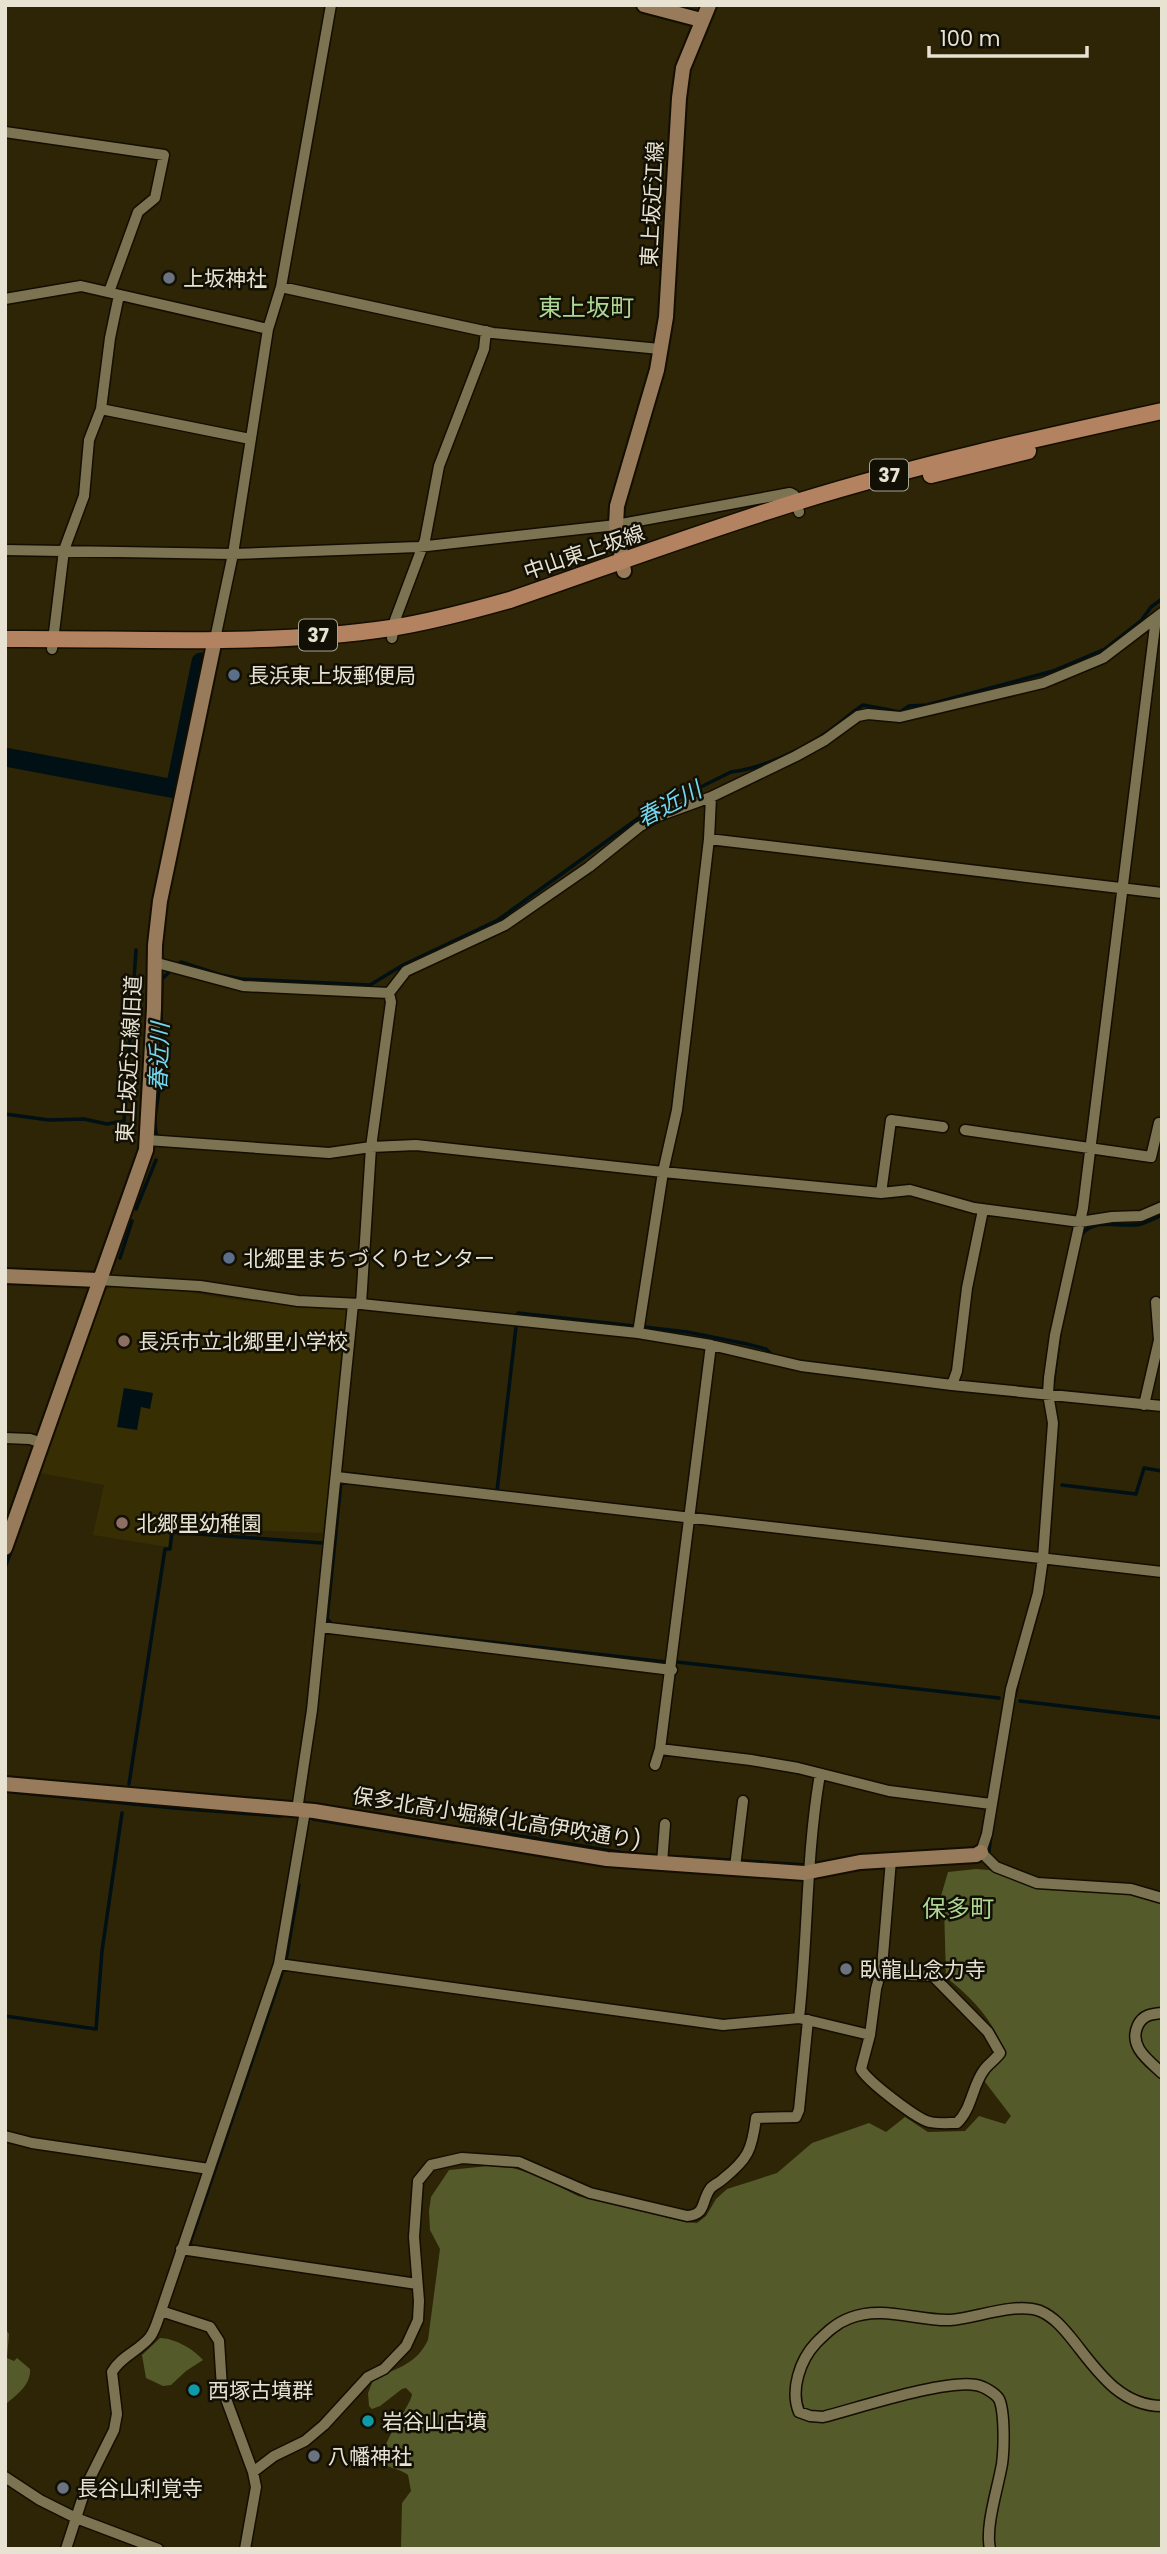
<svg xmlns="http://www.w3.org/2000/svg" width="1167" height="2554" font-family="Poppins,'Noto Sans JP',sans-serif">
<style>
.built{fill:#382e04}
.forest{fill:#545a2a}
.water{fill:#001015}
.lines{fill:none;stroke-linecap:round;stroke-linejoin:round}
.stream{stroke:#001015;stroke-width:3.5}
.river{stroke:#001015;stroke-width:19}
.street-casing{stroke:#140e00;stroke-width:13}
.secondary-casing{stroke:#140e00;stroke-width:18}
.primary-casing{stroke:#140e00;stroke-width:19}
.street{stroke:#7c7353;stroke-width:10}
.secondary{stroke:#987b5a;stroke-width:14}
.primary{stroke:#b38361;stroke-width:16}
.worship-dot{fill:#6b7280;stroke:#120f04;stroke-width:2.5}
.service-dot{fill:#5c6f8a;stroke:#120f04;stroke-width:2.5}
.education-dot{fill:#8d6e63;stroke:#120f04;stroke-width:2.5}
.culture-dot{fill:#0f9aa8;stroke:#120f04;stroke-width:2.5}
.labels{text-anchor:middle;dominant-baseline:central;stroke-width:5;stroke-linejoin:round;paint-order:stroke}
.shield{fill:#120f04;stroke:#a7a394;stroke-width:2}
.shield-label{font-size:19px;font-weight:bold;fill:#e7e2d1}
.street-label{font-size:21px;fill:#e7e2d1;stroke:#120f04}
.poi-label{font-size:21px;fill:#e7e2d1;stroke:#120f04;text-anchor:start}
.water-label{font-size:23px;font-style:italic;fill:#72d7f0;stroke:#120f04}
.quarter-label{font-size:24px;fill:#add794;stroke:#120f04}
</style>
<rect width="100%" height="100%" fill="#2d2506"/>
<path class="built" d="M112 1287 186 1292 244 1301 348 1309 323 1533 171 1527 168 1547 93 1535 104 1485 41 1473 104 1291Z"/>
<path class="forest" d="M976 1869 989 1870 1035 1888 1130 1894 1162 1903V2549H401L402 2503 411 2491 408 2475C400 2469 395 2470 388 2466 369 2455 411 2408 412 2394L406 2388 402 2389 380 2406 372 2409 369 2406 368 2393 374 2378C398 2369 417 2363 428 2340L440 2249 430 2230 429 2211 431 2197 449 2170 488 2166 513 2168 536 2175 578 2196 685 2222 697 2223 706 2216 716 2199 727 2189 777 2173 812 2143 869 2123 886 2132 905 2117 928 2132 965 2131 979 2116 1005 2124 1011 2116 982 2078 1005 2055C994 2020 974 2000 946 1977L944 1906 941 1896 948 1872Z
M5 2328 9 2334 7 2358 14 2361 17 2358 30 2369C31 2386 16 2395 5 2405Z
M160 2338C174 2338 194 2349 203 2360L186 2371 171 2385 163 2386 146 2378 142 2355Z"/>
<path class="water" d="M124 1388 153 1393 150 1409 141 1407 137 1430 117 1427Z"/>
<g class="lines">
<path class="stream" d="M177 965 181 962 221 975 241 979 370 985 403 965 498 920 640 817 731 772C762 768 797 752 823 735 837 726 849 714 863 705L900 712 909 706 927 705 1053 671 1105 649 1141 621 1151 607 1162 599
M5 1114 49 1120 84 1119 107 1124 124 1121 136 950
M158 1138C151 1124 158 1104 159 1089 161 1053 161 1016 162 979L169 972
M136 1209 156 1160
M1082 1234C1096 1216 1123 1229 1141 1224 1148 1222 1155 1218 1162 1215
M120 1258 132 1221
M518 1313 634 1326
M1064 1316 1074 1268
M644 1327 687 1332 747 1344 766 1349 773 1356
M864 1369 901 1374
M1053 1385 1060 1333
M344 1473 367 1476
M1062 1485 1136 1494 1144 1468 1162 1471
M493 1491H497L516 1327
M5 1568 25 1513
M1046 1571 1057 1425
M333 1625 327 1619 341 1482
M369 1628 666 1662
M1029 1642 1042 1596
M677 1662 999 1698
M1015 1696 1019 1677
M1020 1701 1162 1718
M129 1784 165 1549H170L172 1532 322 1543
M13 1792 174 1808 280 1816
M359 1811 420 1821
M313 1819 454 1842
M466 1829 471 1828 631 1854
M985 1854 989 1851 991 1835
M682 1857 806 1865
M286 1960 299 1885
M5 2016 96 2029 102 1951 122 1813
M189 2246 282 1973"/>
<path class="river" d="M5 757 175 789 201 662"/>
<defs>
<path id="street" d="M5 132 164 155 155 198 138 212 109 292
M281 287 493 333 660 349
M119 295 110 338 101 409 250 439
M5 299 81 286 268 329
M5 550 233 554 418 547 616 525 790 493 794 495 799 512
M1156 618 1083 1208 1055 1335 1049 1378 1048 1394 1053 1423 1043 1558 1038 1593 1011 1689 987 1834 981 1852 996 1867 1037 1883 1131 1889 1162 1898
M392 638 395 620 425 540 439 466 484 349 486 331
M215 639 233 554 268 329 281 287 331 5
M52 649 64 550 84 496 89 440 101 409
M709 839 1162 893
M156 965 161 964 243 986 389 993 406 971 505 925 589 867 639 827 656 817 711 797 796 756 825 740 858 716 868 714 900 717 1043 683 1103 658 1162 613
M965 1130 1151 1157 1159 1123H1162
M147 1140 329 1153 371 1147 416 1145 663 1172 677 1110 709 839 711 797
M881 1193 891 1120 943 1127
M98 1280 200 1286 298 1301 361 1304 638 1333 711 1345 801 1366 952 1385 1162 1406
M361 1304 371 1147 391 1002 389 993
M638 1333 663 1172 881 1193 910 1190 974 1208 1080 1222 1112 1217 1141 1216 1162 1207
M711 1345 660 1749 751 1760 798 1768 889 1791 991 1804
M952 1385 957 1371 967 1288 983 1210
M1144 1405 1159 1340 1156 1302
M5 1438 30 1439 42 1443
M337 1477 1162 1572
M321 1627 672 1670
M655 1765 660 1749
M297 1810 312 1710 353 1304
M662 1863 665 1824
M735 1867 743 1801
M279 1964 723 2025 799 2018 870 2035 876 1989 882 1967 891 1860
M1162 2013C1151 2014 1143 2015 1138 2025 1128 2046 1148 2060 1162 2073
M799 2018C808 1937 806 1855 820 1774
M870 2035 861 2069C867 2081 918 2120 930 2122 938 2124 949 2123 957 2123 972 2109 972 2086 984 2070 988 2064 995 2060 1000 2053L988 2032 933 1976 910 1975 882 1967
M5 2136 32 2143 209 2169
M181 2249 417 2284
M161 2311 279 1964 305 1811
M5 2477 40 2500 76 2518 158 2549
M66 2549 87 2484 114 2430 117 2414 112 2372C121 2356 139 2351 150 2337 155 2331 158 2319 161 2311L210 2327 219 2341 222 2388 253 2472
M245 2549 256 2487 253 2472 274 2456 305 2441 324 2425 368 2377 384 2369 406 2346 418 2320 419 2301 414 2237 418 2181 431 2165 462 2158 519 2162 590 2193 687 2216C706 2215 701 2202 710 2189 713 2185 719 2183 723 2179 748 2159 752 2150 756 2118L796 2117 799 2110 808 2020
M990 2549C985 2526 998 2488 1002 2464 1004 2450 1005 2412 999 2399 995 2393 983 2386 976 2385 945 2379 858 2408 823 2417L810 2416 799 2412C790 2390 800 2360 816 2343 826 2333 836 2323 850 2318 882 2305 917 2321 950 2320 977 2318 1014 2302 1040 2311 1054 2317 1063 2328 1072 2339 1096 2369 1119 2406 1162 2406"/>
<path id="secondary" d="M644 5 701 20
M624 571 616 525 617 506 657 370 666 317 679 98 683 68 709 5
M5 1276 98 1280
M5 1548 146 1150 154 1008 155 945 160 901 215 639
M5 1784 314 1811 607 1859 662 1863 804 1873 860 1862 976 1855 981 1852"/>
<path id="primary" d="M931 475 1028 451
M5 639C133 638 264 647 391 628 431 622 471 611 510 600 606 567 700 532 797 502 916 465 1039 438 1162 411"/>
</defs>
<use href="#street" class="street-casing"/>
<use href="#secondary" class="secondary-casing"/>
<use href="#primary" class="primary-casing"/>
<use href="#street" class="street"/>
<use href="#secondary" class="secondary"/>
<use href="#primary" class="primary"/>
</g>
<g class="worship-dot">
<circle cx="169" cy="278" r="7"/>
<circle cx="846" cy="1969" r="7"/>
<circle cx="314" cy="2456" r="7"/>
<circle cx="63" cy="2488" r="7"/>
</g>
<g class="service-dot">
<circle cx="234" cy="675" r="7"/>
<circle cx="229" cy="1258" r="7"/>
</g>
<g class="education-dot">
<circle cx="124" cy="1341" r="7"/>
<circle cx="122" cy="1523" r="7"/>
</g>
<g class="culture-dot">
<circle cx="194" cy="2390" r="7"/>
<circle cx="368" cy="2421" r="7"/>
</g>
<g class="labels">
<g class="shield">
<rect x="870" y="459.5" width="38" height="31" rx="5"/>
<rect x="299" y="619.5" width="38" height="31" rx="5"/>
</g>
<g class="shield-label">
<text x="889" y="475">37</text>
<text x="318" y="635">37</text>
</g>
<g class="street-label">
<text transform="translate(652 204) rotate(-87)">東上坂近江線</text>
<text transform="translate(584 552) rotate(-19)">中山東上坂線</text>
<text transform="translate(129 1059) rotate(-87)">東上坂近江線旧道</text>
<text transform="translate(497 1818) rotate(9)">保多北高小堀線(北高伊吹通り)</text>
</g>
<g class="poi-label">
<text x="183" y="278">上坂神社</text>
<text x="248" y="675">長浜東上坂郵便局</text>
<text x="243" y="1258">北郷里まちづくりセンター</text>
<text x="138" y="1341">長浜市立北郷里小学校</text>
<text x="136" y="1523">北郷里幼稚園</text>
<text x="860" y="1969">臥龍山念力寺</text>
<text x="208" y="2390">西塚古墳群</text>
<text x="382" y="2421">岩谷山古墳</text>
<text x="328" y="2456">八幡神社</text>
<text x="77" y="2488">長谷山利覚寺</text>
</g>
<g class="water-label">
<text transform="translate(669 804) rotate(-28)">春近川</text>
<text transform="translate(159 1057) rotate(-88)">春近川</text>
</g>
<g class="quarter-label">
<text x="586" y="307">東上坂町</text>
<text x="958" y="1908">保多町</text>
</g>
</g>
<rect width="1167" height="2554" fill="none" stroke="#e7e2d1" stroke-width="14"/>
<path d="M929 46v10h158v-10" fill="none" stroke="#e7e2d1" stroke-width="3.5"/>
<text x="940" y="46" font-size="21" fill="#e7e2d1" stroke="#120f04" stroke-width="5" paint-order="stroke">100 m</text>
</svg>
